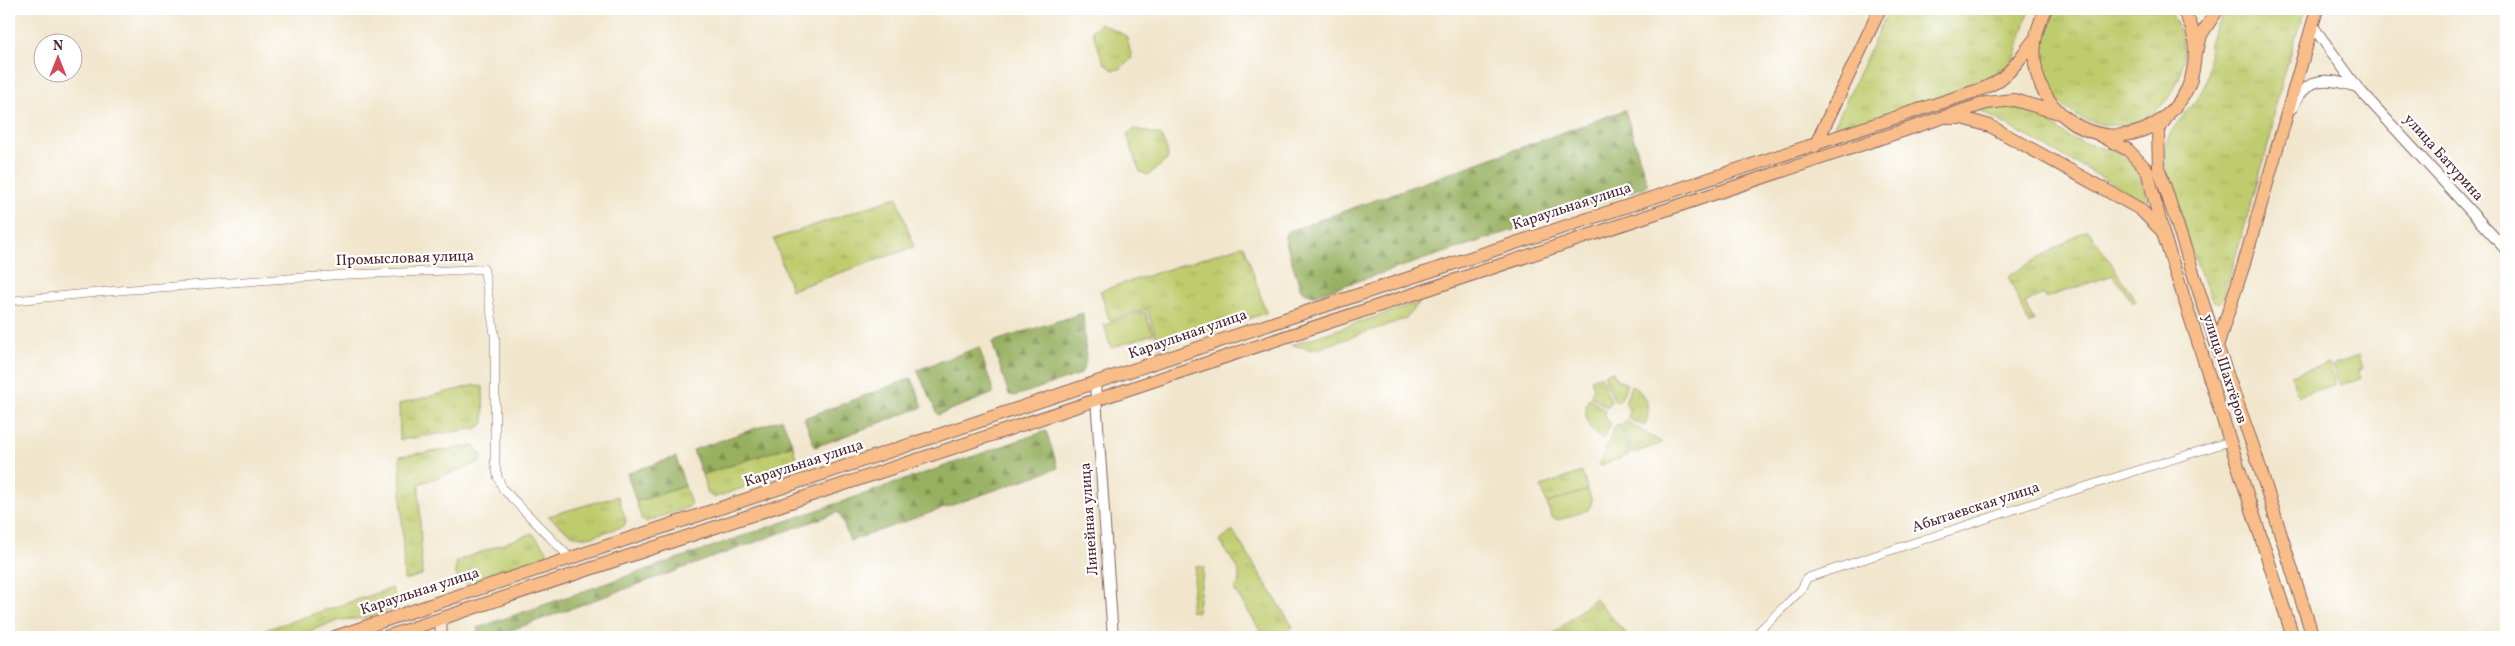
<svg xmlns="http://www.w3.org/2000/svg" width="2515" height="646" font-family="Vollkorn,serif">
<style>
.grass{fill:url(#grass-tufts);stroke:#84764c}
.forest{fill:url(#forest-firs);stroke:#706846}
.pitch{fill:#bfcc6e;stroke:#84764c}
.lines{fill:none;stroke-linecap:round;stroke-linejoin:round}
.minor-casing{stroke:#846563;stroke-width:9}
.tertiary-casing{stroke:#846563;stroke-width:12}
.secondary-casing{stroke:#846563;stroke-width:13}
.primary-casing{stroke:#846563;stroke-width:14}
.minor{stroke:#fff;stroke-width:8}
.tertiary{stroke:#fff;stroke-width:10}
.secondary{stroke:#fce5d0;stroke-width:11}
.primary{stroke:#f8bd89;stroke-width:12}
.labels{text-anchor:middle;dominant-baseline:central;stroke-width:4.5;stroke-linejoin:round;paint-order:stroke}
.street-label{font-size:15px;fill:#4a1f2b;stroke:#fff}
</style>
<defs>
<pattern id="grass-tufts" width="24" height="20" patternUnits="userSpaceOnUse" patternTransform="scale(1.25)"><rect width="24" height="20" fill="#bfcc6e"/><path d="M3 7l-1-3M5 7V3M7 7l1-3M15 17l-1-3M17 17v-4M19 17l1-3" fill="none" stroke="#a6af5f"/></pattern>
<pattern id="forest-firs" width="22" height="20" patternUnits="userSpaceOnUse" patternTransform="scale(1.25)"><rect width="22" height="20" fill="#97b061"/><path d="M5 1l3.5 6h-7zM16 11l3.5 6h-7z" fill="#7d8f50"/></pattern>
</defs>
<rect width="100%" height="100%" fill="#fff"/>
<filter id="ink" filterUnits="userSpaceOnUse"><feTurbulence type="fractalNoise" baseFrequency=".02" numOctaves="2"/><feDisplacementMap in="SourceGraphic" scale="10" xChannelSelector="R" yChannelSelector="G"/><feConvolveMatrix kernelMatrix="1 2 1 2 8 2 1 2 1" color-interpolation-filters="sRGB"/></filter>
<filter id="wash" filterUnits="userSpaceOnUse"><feTurbulence type="fractalNoise" baseFrequency=".0096" numOctaves="4" result="noise"/><feDisplacementMap in="SourceGraphic" scale="20" xChannelSelector="R" yChannelSelector="G"/><feGaussianBlur stdDeviation="1.12" result="paint"/><feColorMatrix in="noise" values="0 0 0 0 0 0 0 0 0 0 0 0 0 0 0 0 0 1.4 0 .05"/><feComposite in="paint" operator="in"/></filter>
<g filter="url(#wash)">
<rect width="100%" height="100%" fill="#f1e6cc"/>
<path class="grass" d="M1889 9H2029L2016 55 2008 67 1984 84 1829 137Z
M2055 9H2168C2183 30 2188 56 2178 80 2140 173 1995 110 2055 9Z
M2229 9H2307L2298 30 2276 102 2270 139 2224 296 2220 303 2213 301 2210 296C2197 263 2157 176 2166 144 2172 122 2194 108 2204 87 2211 71 2207 51 2212 34 2215 25 2223 17 2229 9Z
M1100 23 1126 36 1132 58 1120 69 1113 70 1104 63 1092 31Z
M1995 106 2024 108 2043 118 2070 138 2117 153 2131 161 2139 173 2148 199 2144 201 1981 111Z
M1135 129 1161 135 1168 154 1167 160 1148 175 1140 172 1128 138V133Z
M897 197 914 247 791 290 774 239Z
M2088 229 2136 301 2133 303 2113 275 2045 298 2043 294 2025 303 2034 321 2029 324 2008 276Z
M1244 245 1266 313 1159 347 1147 309 1110 321 1100 291Z
M1420 302 1405 319 1314 350 1291 345Z
M2358 356 2362 369 2358 370 2361 379 2340 385 2333 365Z
M1612 371 1618 380 1627 384 1620 401H1614L1604 374Z
M1601 375 1611 402 1607 407 1590 396 1594 388 1591 379Z
M475 385 483 387 484 423 477 428 400 440 399 404Z
M1631 385C1647 394 1652 409 1645 426L1628 419 1629 409 1625 404Z
M1589 398 1605 410V417L1611 424 1603 439C1587 431 1582 415 1589 398Z
M1626 421 1662 443 1631 454 1622 425Z
M1620 425 1629 455 1599 466 1615 426Z
M793 445 797 464 795 470 713 498 708 493 702 475Z
M474 446 482 456 481 462 419 484 422 575 404 580 400 456Z
M1582 472 1588 490 1547 503 1541 486Z
M685 486 691 504 689 507 645 522 642 520 636 502Z
M618 496 626 521 624 526C581 539 583 546 548 516Z
M1233 531 1293 627 1277 637H1264L1234 589 1239 583V571L1219 540Z
M532 533 547 550 546 557 467 584 459 580 455 572 457 561Z
M1196 566 1204 567 1197 612 1190 611Z
M392 588 397 605 394 609 368 618 341 620 315 629 305 637H268L265 630Z
M1595 598 1629 637H1550Z"/>
<path class="forest" d="M1625 110 1648 186 1312 296 1301 290 1285 240V234L1289 231Z
M1083 313 1086 361 1081 374 1015 396 1009 395 992 342Z
M979 347 994 393 938 415 917 370Z
M912 378 923 407 815 447 804 418Z
M782 419 793 445 702 475 693 450Z
M1046 431 1058 468 850 541 839 512 492 637H480L477 628Z
M676 457 685 486 636 502 627 473Z"/>
<path class="pitch" d="M1145 312 1153 334 1111 348 1104 325Z
M2329 363 2336 384 2298 396 2291 375Z
M1588 490 1592 502 1588 510 1559 520 1551 517 1547 503Z"/>
</g>
<g filter="url(#ink)">
<g class="lines">
<defs>
<path id="minor" d="M9 301 124 290 339 275 484 269 495 337V464L498 478 503 489 571 559
M1753 637 1801 590 1807 578 2037 502 2231 441"/>
<path id="tertiary" d="M2312 25 2357 87 2506 250
M2292 108C2308 74 2327 78 2357 87
M1095 384 1113 637"/>
<path id="secondary" d="M441 619V637"/>
<path id="primary" d="M2046 9C1998 100 2110 180 2175 107 2184 97 2191 84 2193 70 2197 49 2195 27 2182 9
M2198 48 2201 35 2218 9
M2168 115 2158 131 2159 169 2217 346 2255 452 2313 637
M1951 118H1963L1990 126 2140 209 2160 229
M2096 133 2128 150 2147 170 2163 233 2293 637
M1815 146 1880 9
M2217 346 2243 267 2317 9
M335 637 1285 319 1979 90C2008 80 2016 63 2034 40
M386 637 1986 103 2014 100 2059 113"/>
</defs>
<use href="#minor" class="minor-casing"/>
<use href="#tertiary" class="tertiary-casing"/>
<use href="#secondary" class="secondary-casing"/>
<use href="#primary" class="primary-casing"/>
<use href="#minor" class="minor"/>
<use href="#tertiary" class="tertiary"/>
<use href="#secondary" class="secondary"/>
<use href="#primary" class="primary"/>
</g>
</g>
<g class="labels">
<g class="street-label">
<text transform="translate(2443 158) rotate(48)">улица Батурина</text>
<text transform="translate(1572 207) rotate(-18)">Караульная улица</text>
<text transform="translate(405 259) rotate(-2)">Промысловая улица</text>
<text transform="translate(1188 335) rotate(-19)">Караульная улица</text>
<text transform="translate(2224 369) rotate(72)">улица Шахтёров</text>
<text transform="translate(804 464) rotate(-18)">Караульная улица</text>
<text transform="translate(1976 508) rotate(-18)">Абытаевская улица</text>
<text transform="translate(1090 519) rotate(-94)">Линейная улица</text>
<text transform="translate(420 592) rotate(-18)">Караульная улица</text>
</g>
</g>
<rect width="2515" height="646" fill="none" stroke="#fff" stroke-width="30"/>
<g transform="translate(58 58)"><circle r="24" fill="#ffffff" stroke="#b7a5aa"/>
<path d="M0-4L9 19L0 12L-9 19Z" fill="#d1495b"/>
<text y="-8" font-size="14" font-weight="bold" text-anchor="middle" fill="#4a1f2b">N</text>
</g>
</svg>
